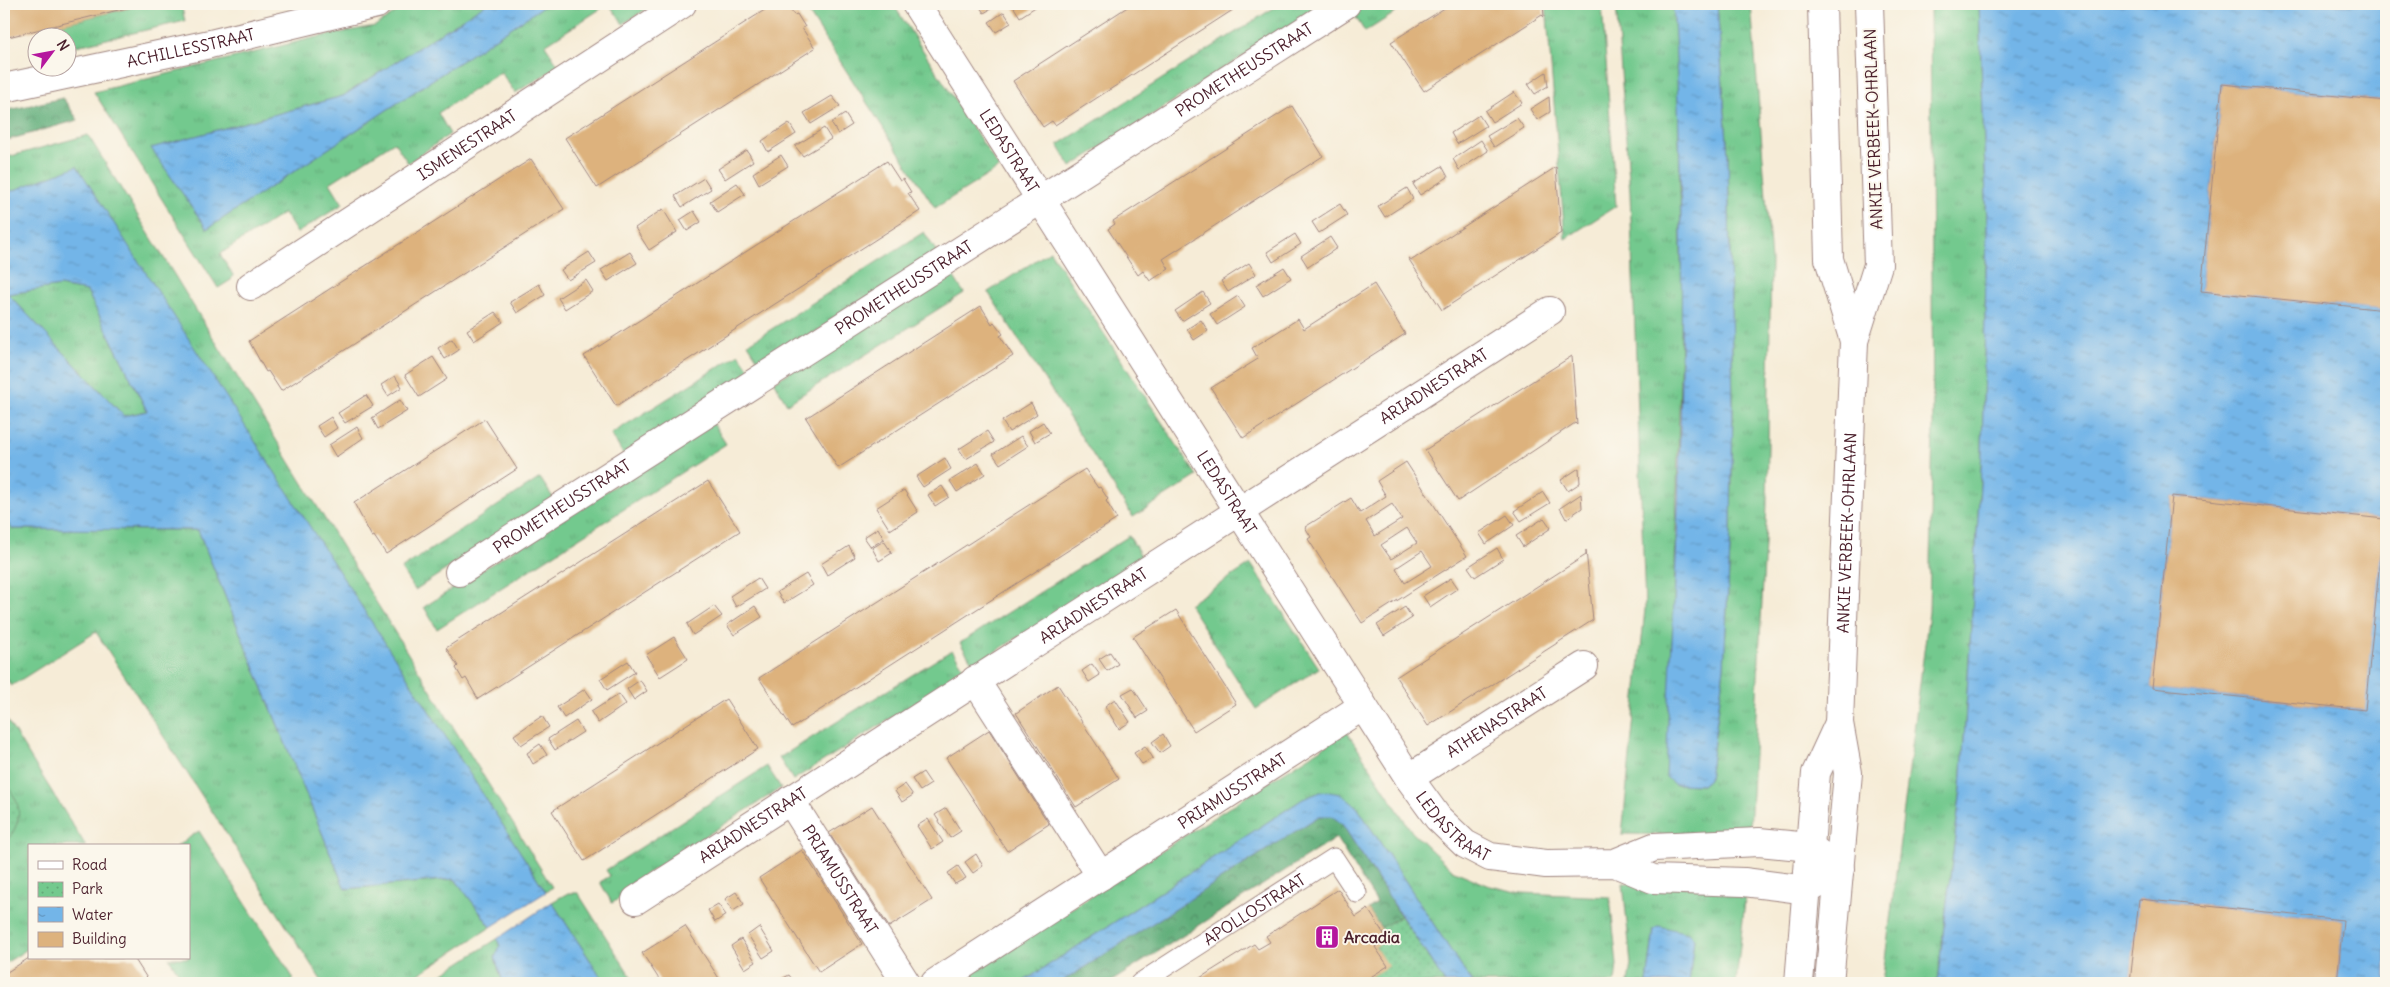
<svg xmlns="http://www.w3.org/2000/svg" width="2390" height="987" font-family="Delius,sans-serif">
<style>
.grass{fill:url(#grass-tufts);stroke:#5e745c}
.forest{fill:url(#forest-crowns);stroke:#546652}
.park{fill:url(#park-dots);stroke:#5e745c}
.garden{fill:#73c98e;stroke:#5e745c}
.water{fill:url(#water-ripples);stroke:#5e6a8a;fill-rule:evenodd}
.building{fill:#ddb27d;fill-rule:evenodd}
.lines{fill:none;stroke-linecap:round;stroke-linejoin:round}
.service-casing{stroke:#a08681;stroke-width:21}
.minor-casing{stroke:#a08681;stroke-width:30}
.secondary-casing{stroke:#a08681;stroke-width:30}
.service{stroke:#fff;stroke-width:19}
.minor{stroke:#fff;stroke-width:28}
.secondary{stroke:#fff;stroke-width:28}
.labels{text-anchor:middle;dominant-baseline:central;stroke-width:4;stroke-linejoin:round;paint-order:stroke}
.street-label{font-size:16px;fill:#4a1f2b;stroke:#fbf7ec}
.poi-label{font-size:16px;font-weight:bold;fill:#4a1f2b;stroke:#fbf7ec;text-anchor:start}
</style>
<defs>
<pattern id="grass-tufts" width="24" height="20" patternUnits="userSpaceOnUse" patternTransform="scale(1.25)"><rect width="24" height="20" fill="#73c98e"/><path d="M3 7l-1-3M5 7V3M7 7l1-3M15 17l-1-3M17 17v-4M19 17l1-3" fill="none" stroke="#65ac7b"/></pattern>
<pattern id="forest-crowns" width="20" height="18" patternUnits="userSpaceOnUse" patternTransform="scale(1.25)"><rect width="20" height="18" fill="#5ead79"/><path d="M2 6a3 3 0 1 1 6 0M12 15a3 3 0 1 1 6 0" fill="none" stroke="#508c63"/></pattern>
<pattern id="park-dots" width="8" height="8" patternUnits="userSpaceOnUse" patternTransform="scale(1.25)"><rect width="8" height="8" fill="#73c98e"/><path d="M2 2h.1M6 6h.1" fill="none" stroke="#65ac7b" stroke-width="1.8" stroke-linecap="round"/></pattern>
<pattern id="water-ripples" width="26" height="14" patternUnits="userSpaceOnUse" patternTransform="scale(1.25)"><rect width="26" height="14" fill="#73b5e8"/><path d="M2 4q2-2 4 0t4 0M15 11q2-2 4 0t4 0" fill="none" stroke="#6093bc"/></pattern>
</defs>
<rect width="100%" height="100%" fill="#fbf7ec"/>
<filter id="ink" filterUnits="userSpaceOnUse"><feTurbulence type="fractalNoise" baseFrequency=".02" numOctaves="2"/><feDisplacementMap in="SourceGraphic" scale="10" xChannelSelector="R" yChannelSelector="G"/><feConvolveMatrix kernelMatrix="1 2 1 2 8 2 1 2 1" color-interpolation-filters="sRGB"/></filter>
<filter id="wash" filterUnits="userSpaceOnUse"><feTurbulence type="fractalNoise" baseFrequency=".0096" numOctaves="4" result="noise"/><feDisplacementMap in="SourceGraphic" scale="20" xChannelSelector="R" yChannelSelector="G"/><feGaussianBlur stdDeviation="1.12" result="paint"/><feColorMatrix in="noise" values="0 0 0 0 0 0 0 0 0 0 0 0 0 0 0 0 0 1.4 0 .05"/><feComposite in="paint" operator="in"/></filter>
<g filter="url(#wash)">
<rect width="100%" height="100%" fill="#f6ecd7"/>
<path class="grass" d="M146 4H181L185 21 68 48V38L56 37 48 27Z
M409 4H437L440 8 446 4H486L343 96 152 148 207 229 547 4H608L545 45 559 66 515 93 501 72 438 113 450 134 408 163 394 142 330 183 343 204 297 233 284 213 220 254 233 275 231 280 218 288 94 92 313 38 375 26Z
M609 4H654L623 24Z
M803 4H893L999 168 935 208Z
M1280 4H1324L1071 167 1058 145Z
M1368 4H1409L1365 32 1353 13Z
M1546 4H1602L1616 206 1565 239Z
M1616 4H1673L1678 78 1682 299 1674 607V784L1702 785 1709 779 1724 668 1731 529 1733 404 1728 155 1717 4H1751L1771 261 1767 505 1750 831 1686 835 1622 834 1645 609 1630 193Z
M1930 4H1979L1987 226 1982 452 1961 788 1937 983H1882L1929 612 1933 423Z
M88 135 552 887 546 892 77 167 4 194V158Z
M924 232 938 254 762 366 748 344Z
M1050 251 1197 476 1133 517 988 292Z
M950 271 964 293 787 404 774 382Z
M60 286 87 291 147 411 124 416 8 294Z
M739 354 752 373 623 454 611 434Z
M713 423 726 444 437 629 424 607Z
M540 478 554 499 415 590 401 569Z
M4 518 12 529 198 530 345 889 455 879 491 927 405 983H323L96 632 11 686 4 674Z
M1129 536 1143 559 974 665 960 643Z
M1251 564 1319 668 1256 709 1189 604Z
M952 650 966 671 793 780 779 758Z
M7 720 86 846H29V948L4 964V722Z
M1347 732 1412 832 1452 870 1490 886 1522 893 1610 897 1617 965 1615 983H1472L1357 807 1303 799 1021 983H955Z
M767 766 781 788 626 887 627 894 612 903 600 882 610 876 606 870Z
M1623 883 1746 891 1736 983H1689L1694 939 1654 929 1647 983H1628L1631 964Z
M568 893H578L635 983H605L552 902Z
M497 939 501 946 495 957 503 983H428Z"/>
<path class="forest" d="M63 98 78 120 4 141V111Z
M1319 816H1332L1342 824 1401 916 1381 928 1368 909 1377 903 1336 838 1109 983H1060Z"/>
<path class="park" d="M4 783C24 803 23 823 4 844Z
M1401 916 1445 983H1361L1387 966 1375 947 1387 939 1381 928Z"/>
<path class="garden" d="M199 831 294 979 286 983H185L169 958H189V846H177Z"/>
<path class="water" d="M486 4H547L207 229 151 148 343 96Z
M1673 4H1717L1728 155 1733 404 1731 529 1724 668 1709 779 1702 785 1674 784 1666 777C1668 697 1674 617 1677 536 1683 359 1684 181 1673 4Z
M1979 4H2386V101L2222 84 2201 290 2386 310V983H2337L2343 920 2140 899 2130 983H1937L1961 788 1982 452 1987 226ZM2172 496 2384 519 2364 710 2152 688Z
M77 166 546 892 491 927 455 879 345 889 198 530 12 529 4 518V194ZM60 286 87 291 147 411 124 416 8 294Z
M1323 791 1341 794 1357 807 1472 983H1445L1342 824 1332 816H1319L1060 983H1021L1303 799Z
M552 902 605 983H503L495 957 500 946 497 939Z
M1659 926 1688 933 1694 939 1689 983H1647L1654 929Z"/>
<g id="blocks">
<path class="building" d="M4 4H143L4 38Z
M774 4H786L794 15 797 14 805 27 802 28 815 48 597 188 565 138Z
M978 4H999L984 13Z
M1017 4H1040L1020 17 1013 6Z
M1128 4H1242L1055 125 1052 121 1043 127 1013 81 1129 6Z
M1451 4H1543L1544 17 1542 15 1424 91 1391 42Z
M1004 12 1011 23 996 32 989 22Z
M1546 72 1548 86 1535 94 1528 84Z
M2222 84 2386 101V310L2201 291Z
M1514 92 1522 103 1492 122 1485 111Z
M832 96 840 106 811 124 804 113Z
M1549 97 1550 112 1537 120 1530 109Z
M1292 106 1323 156 1163 259 1169 269 1150 281 1143 271 1138 275 1108 229 1115 224 1113 221Z
M845 114 852 125 838 134 831 123Z
M1479 115 1486 126 1457 144 1451 133Z
M1517 118 1524 128 1494 147 1487 136Z
M789 123 796 134 768 152 762 141Z
M824 128 831 139 803 156 795 146Z
M1481 140 1488 151 1459 170 1453 159Z
M747 150 753 161 725 179 718 169Z
M781 155 788 166 759 184 753 173Z
M531 159 564 209 281 391 268 371 266 372 249 341Z
M887 161 900 181 903 179 911 192 908 193 920 211 616 406 584 356Z
M1442 166 1448 177 1420 195 1413 184Z
M1556 167 1561 233 1442 310 1408 258 1412 260Z
M704 178 711 189 682 207 675 196Z
M737 183 745 194 717 212 710 201Z
M1407 188 1413 199 1385 217 1378 206Z
M1340 204 1347 215 1319 233 1312 222Z
M663 209 677 232 649 250 635 228Z
M694 211 701 222 687 231 680 220Z
M1295 234 1301 244 1273 262 1267 252Z
M1330 237 1337 248 1308 267 1301 256Z
M589 252 596 263 568 280 561 270Z
M630 252 637 263 608 281 601 270Z
M1249 263 1256 274 1228 292 1221 281Z
M1284 267 1291 278 1263 296 1256 285Z
M586 280 593 291 565 309 558 298Z
M539 284 545 295 517 313 510 302Z
M1374 284 1405 334 1243 438 1211 388 1258 359 1252 348 1298 319 1304 329Z
M1203 292 1210 303 1182 321 1175 311Z
M1238 296 1245 307 1217 325 1210 314Z
M981 306 992 324 994 322 1003 334 1000 336 1013 356 838 468 806 418Z
M495 312 503 322 474 341 467 330Z
M1201 320 1208 331 1194 340 1187 329Z
M452 339 459 350 445 359 438 348Z
M1572 356 1577 425 1575 423 1458 501 1425 450Z
M433 357 447 379 419 397 405 375Z
M395 376 402 387 388 396 381 385Z
M366 395 373 406 345 423 338 413Z
M400 400 407 411 378 429 372 418Z
M1031 403 1037 414 1009 432 1002 421Z
M331 417 337 428 324 437 317 426Z
M485 419 517 469 386 554 374 536 372 537 354 503Z
M1043 422 1050 433 1035 442 1029 431Z
M357 427 363 438 336 457 329 445Z
M987 431 994 442 966 459 959 449Z
M1021 436 1028 446 1000 464 993 454Z
M945 458 951 469 923 487 916 477Z
M1406 462 1467 556 1362 623 1308 539 1311 537 1305 527 1351 498 1360 513 1386 496 1377 481ZM1392 504 1402 519 1375 536 1366 521ZM1407 528 1417 543 1391 559 1381 545ZM1422 551 1432 566 1405 583 1396 568Z
M978 463 985 474 957 492 950 481Z
M1579 468 1580 483 1568 491 1561 480Z
M1085 469 1098 488 1100 487 1108 499 1106 501 1117 519 792 728 759 678Z
M708 481 740 531 478 699 466 678 463 680 456 668 458 666 446 648Z
M942 486 949 497 935 506 928 495Z
M904 490 918 512 890 530 876 508Z
M1543 492 1550 503 1521 521 1514 511Z
M1581 494 1582 508 1566 519 1560 508Z
M2172 496 2384 519 2365 710 2152 688Z
M1507 515 1514 525 1486 544 1479 533Z
M1544 518 1551 528 1523 547 1516 536Z
M878 528 884 539 871 547 864 537Z
M884 541 892 553 879 561 872 548Z
M849 546 855 557 827 575 821 564Z
M1497 548 1503 559 1475 577 1468 567Z
M1586 550 1593 620 1428 726 1396 677 1586 555Z
M806 574 813 585 784 603 777 592Z
M758 578 765 589 736 607 730 596Z
M1451 578 1458 588 1430 607 1423 596Z
M714 606 722 616 693 635 687 624Z
M755 606 762 617 734 635 727 625Z
M1405 607 1412 618 1384 636 1377 625Z
M1176 610 1236 704 1194 731 1133 637Z
M674 637 688 659 660 677 646 655Z
M1110 652 1118 664 1107 671 1099 659Z
M628 661 635 672 607 690 600 679Z
M1092 664 1100 675 1089 682 1082 671Z
M640 680 647 691 634 700 627 689Z
M1058 685 1119 779 1076 807 1016 713Z
M1133 688 1148 711 1137 718 1122 694Z
M585 689 592 699 564 718 557 707Z
M619 694 626 704 598 723 591 712Z
M726 699 758 749 584 861 552 811Z
M1115 699 1130 722 1119 729 1105 706Z
M542 716 549 727 521 745 514 735Z
M576 721 583 732 555 750 548 739Z
M989 730 1049 824 1007 851 946 758Z
M1163 734 1170 746 1160 753 1152 742Z
M540 744 547 755 533 764 527 753Z
M1145 746 1153 758 1142 764 1134 753Z
M923 772 931 784 920 791 912 779Z
M905 784 913 795 902 802 895 791Z
M872 806 932 900 889 927 829 833Z
M946 808 961 831 950 838 935 815Z
M928 819 943 842 932 849 917 826Z
M802 850 862 944 819 972 759 878Z
M976 854 983 866 973 873 965 862Z
M958 866 966 878 955 884 948 873Z
M1338 889 1356 917 1368 909 1387 939 1375 947 1388 966 1361 983H1192L1254 944 1258 949 1270 942 1266 936Z
M736 892 744 904 733 911 725 899Z
M2139 899 2343 920 2337 983H2130Z
M718 904 726 915 715 922 708 910Z
M685 926 700 949 722 983H661L657 976 642 953Z
M759 927 774 951 763 958 748 935Z
M741 939 756 962 745 969 731 946Z
M29 958H134L150 983H10L4 974Z
M789 975 795 983H779L778 981Z"/>
</g>
</g>
<g filter="url(#ink)">
<use href="#blocks" fill-opacity="0" stroke="#a08681" stroke-width="1"/>
<g class="lines">
<defs>
<g id="service">
<path id="s1" d="M1140 983 1334 858 1357 893"/>
</g>
<g id="minor">
<path id="s2" d="M916 4 1409 778 1438 818 1465 844 1490 857 1546 864 1615 863 1653 879 1744 882 1808 890 1840 869 1810 847 1759 842 1654 847 1615 863"/>
<path id="s3" d="M4 88 210 44 377 4"/>
<path id="s4" d="M251 286 682 4"/>
<path id="s5" d="M459 572 1346 4"/>
<path d="M975 680 1101 876"/>
<path id="s6" d="M1409 778 1584 666"/>
<path id="s7" d="M790 800 906 983"/>
<path id="s8" d="M636 900 1550 311"/>
<path id="s9" d="M935 983 1363 706"/>
</g>
<g id="secondary">
<path d="M1822 4 1829 259 1854 341"/>
<path d="M1799 983 1816 773 1839 723"/>
<path id="s10" d="M1829 983 1848 773 1839 723 1854 341 1878 265 1869 4"/>
</g>
</defs>
<use href="#service" class="service-casing"/>
<use href="#minor" class="minor-casing"/>
<use href="#secondary" class="secondary-casing"/>
<use href="#service" class="service"/>
<use href="#minor" class="minor"/>
<use href="#secondary" class="secondary"/>
</g>
</g>
<defs>
<symbol id="building-square" viewBox="-11 -11 22 22"><rect x="-9" y="-9" width="18" height="18" rx="4" fill="#b5179e" stroke="#fbf7ec"/><path d="M-4-6H4V6H1V3H-1V6H-4ZM-2.5-4.3h1.7v1.8h-1.7ZM.8-4.3h1.7v1.8H.8ZM-2.5-1h1.7V.8h-1.7ZM.8-1h1.7V.8H.8Z" fill="#fff"/></symbol>
</defs>
<g fill-rule="evenodd">
<use href="#building-square" x="1313" y="923" width="28" height="28"/>
</g>
<g class="labels">
<g class="street-label">
<text stroke="none"><textPath href="#s3" startOffset="191">ACHILLESSTRAAT</textPath></text>
<text stroke="none"><textPath href="#s5" startOffset="932">PROMETHEUSSTRAAT</textPath></text>
<text transform="translate(1873 129) rotate(-92)">ANKIE VERBEEK-OHRLAAN</text>
<text stroke="none"><textPath href="#s4" startOffset="258">ISMENESTRAAT</textPath></text>
<text stroke="none"><textPath href="#s2" startOffset="174">LEDASTRAAT</textPath></text>
<text stroke="none"><textPath href="#s5" startOffset="528">PROMETHEUSSTRAAT</textPath></text>
<text stroke="none"><textPath href="#s8" startOffset="949">ARIADNESTRAAT</textPath></text>
<text stroke="none"><textPath href="#s2" startOffset="579">LEDASTRAAT</textPath></text>
<text stroke="none"><textPath href="#s5" startOffset="122">PROMETHEUSSTRAAT</textPath></text>
<text stroke="none"><textPath href="#s10" startOffset="452">ANKIE VERBEEK-OHRLAAN</textPath></text>
<text stroke="none"><textPath href="#s8" startOffset="544">ARIADNESTRAAT</textPath></text>
<text stroke="none"><textPath href="#s6" startOffset="104">ATHENASTRAAT</textPath></text>
<text stroke="none"><textPath href="#s9" startOffset="354">PRIAMUSSTRAAT</textPath></text>
<text stroke="none"><textPath href="#s2" startOffset="984">LEDASTRAAT</textPath></text>
<text stroke="none"><textPath href="#s8" startOffset="139">ARIADNESTRAAT</textPath></text>
<text stroke="none"><textPath href="#s7" startOffset="94">PRIAMUSSTRAAT</textPath></text>
<text stroke="none"><textPath href="#s1" startOffset="136">APOLLOSTRAAT</textPath></text>
</g>
<g class="poi-label">
<text x="1344" y="937">Arcadia</text>
</g>
</g>
<rect width="2390" height="987" fill="none" stroke="#fbf7ec" stroke-width="20"/>
<rect x="28" y="844" width="162" height="115" fill="#fbf7ec" stroke="#b4a19f"/>
<rect x="38" y="861" width="25" height="8" fill="#ffffff" stroke="#b4a19f"/>
<text x="72" y="870" font-size="15" fill="#4a1f2b">Road</text>
<rect x="38" y="882" width="25" height="15" fill="url(#park-dots)" stroke="#b4a19f"/>
<text x="72" y="894" font-size="15" fill="#4a1f2b">Park</text>
<rect x="38" y="907" width="25" height="15" fill="url(#water-ripples)" stroke="#b4a19f"/>
<text x="72" y="920" font-size="15" fill="#4a1f2b">Water</text>
<rect x="38" y="932" width="25" height="15" fill="#ddb27d" stroke="#b4a19f"/>
<text x="72" y="944" font-size="15" fill="#4a1f2b">Building</text>
<g transform="translate(52 52) rotate(58)"><circle r="24" fill="#fbf7ec" stroke="#b4a19f"/>
<path d="M0-4L9 19L0 12L-9 19Z" fill="#b5179e"/>
<text y="-8" font-size="14" font-weight="bold" text-anchor="middle" fill="#4a1f2b">N</text>
</g>
</svg>
